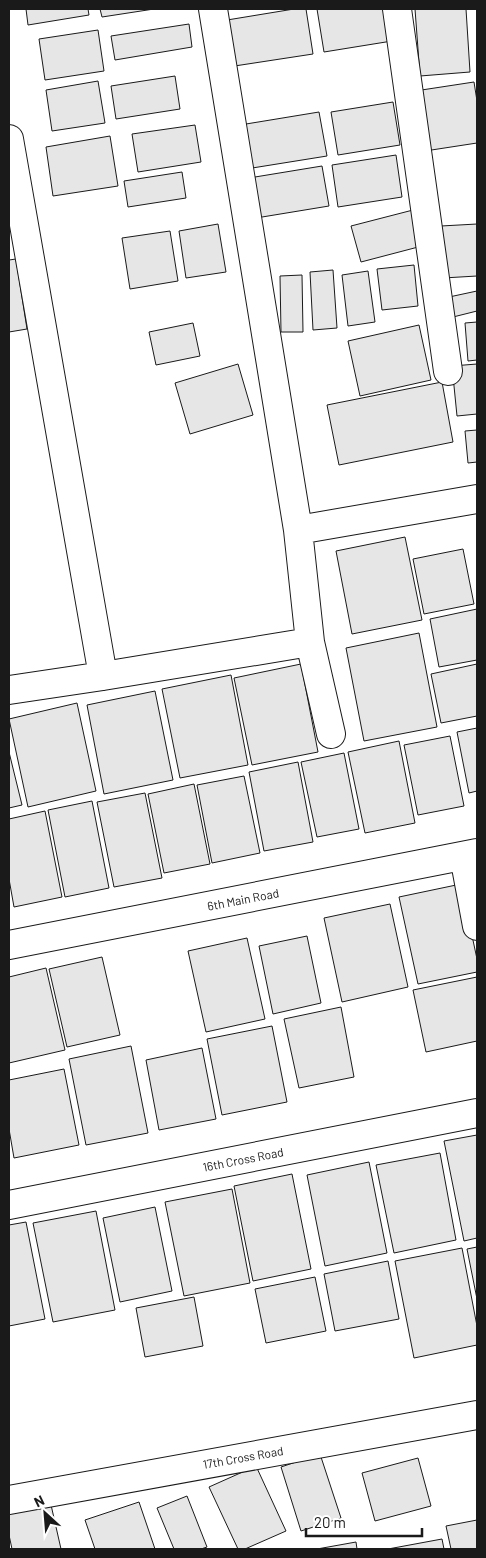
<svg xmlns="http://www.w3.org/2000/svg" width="486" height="1558" font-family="Barlow,sans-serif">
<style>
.building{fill:#e6e6e6;stroke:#1a1a1a}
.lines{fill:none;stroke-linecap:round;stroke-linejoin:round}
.street-casing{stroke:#1a1a1a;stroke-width:30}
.street{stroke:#fff;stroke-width:28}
.labels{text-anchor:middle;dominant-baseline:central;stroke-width:4;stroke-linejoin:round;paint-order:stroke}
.street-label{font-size:12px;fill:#1a1a1a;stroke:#fff}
</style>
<rect width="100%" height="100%" fill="#fff"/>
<path class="building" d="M26 9H88L89 15 28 25Z
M100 9H154L102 17Z
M294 9H306L313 54 228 67 221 21Z
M317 9H387L392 41 324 52Z
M415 9H466L470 72 420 76Z
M189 24 192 47 115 60 111 36Z
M98 30 104 71 45 80 39 39Z
M175 76 180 109 116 119 111 86Z
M98 81 105 123 52 131 46 90Z
M474 82 477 101V143L425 151 415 91Z
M393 102 400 145 338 155 331 112Z
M319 112 327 156 246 169 240 125Z
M195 125 201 162 138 172 132 134Z
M110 136 118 186 53 196 46 147Z
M396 155 402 197 338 207 332 165Z
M322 166 329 206 256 218 249 178Z
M182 172 186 198 128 207 124 181Z
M413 210 422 246 361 262 351 226Z
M218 224 226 272 186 278 179 231Z
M477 224V276L443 278 441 226Z
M170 231 178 281 130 289 122 238Z
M16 259 27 329 9 332V260Z
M414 265 418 306 382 310 377 269Z
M333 270 337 328 313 330 310 272Z
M368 271 375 322 348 326 342 275Z
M302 275 303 332H281L280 276Z
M477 291V311L453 317 449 297Z
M477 322V360L468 361 465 323Z
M193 323 200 356 156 365 149 332Z
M419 325 431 380 360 396 348 341Z
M238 364 253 415 190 434 175 383Z
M477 364V414L457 416 452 366Z
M442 382 453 442 339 465 327 405Z
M477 430V462L468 463 465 431Z
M405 537 422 620 352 634 336 551Z
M463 549 474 604 424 614 413 559Z
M477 609V660L439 667 430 619Z
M419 633 437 727 364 741 346 648Z
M301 664 318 752 252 765 234 678Z
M477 664V716L441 723 431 674Z
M231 675 248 765 180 778 162 689Z
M155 691 173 780 104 794 87 705Z
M77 703 96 791 28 807 9 719Z
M477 728V791L469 793 457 732Z
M450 736 464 806 418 815 404 745Z
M399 741 415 823 365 833 348 752Z
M9 752 22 805 9 808Z
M344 753 359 829 317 837 301 762Z
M298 762 313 842 264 851 249 772Z
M244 776 260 853 212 863 197 785Z
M194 784 210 864 164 873 148 794Z
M145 793 162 878 114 887 97 802Z
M92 801 109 888 65 897 48 810Z
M45 811 62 897 14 907 9 879V819Z
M461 884 477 959V972L418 984 399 897Z
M390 904 408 987 342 1002 324 918Z
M307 936 321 1003 273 1014 259 946Z
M247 938 265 1019 206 1032 188 951Z
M102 957 120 1035 67 1047 49 969Z
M46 968 65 1050 9 1063V977Z
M477 977V1041L426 1052 413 990Z
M341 1007 354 1077 299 1088 284 1019Z
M272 1026 287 1102 222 1115 207 1039Z
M131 1046 148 1133 86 1145 69 1059Z
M202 1048 216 1119 159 1130 146 1060Z
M64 1069 79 1145 14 1158 9 1129V1080Z
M477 1135V1238L464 1241 444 1141Z
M440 1153 456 1240 394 1253 376 1165Z
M369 1162 387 1253 325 1266 307 1175Z
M292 1174 311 1269 253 1281 234 1186Z
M232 1189 250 1283 184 1296 165 1202Z
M155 1207 172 1291 120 1302 103 1218Z
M96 1211 115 1310 53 1322 33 1223Z
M26 1222 45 1319 9 1326V1225Z
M477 1247V1299L467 1249Z
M462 1248 477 1326V1345L414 1358 395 1261Z
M388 1261 399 1319 335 1331 324 1274Z
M315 1277 326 1331 266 1343 255 1289Z
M194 1297 203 1346 145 1357 136 1308Z
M320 1454 341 1518 301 1531 281 1467Z
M418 1458 431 1506 375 1521 362 1473Z
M256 1466 286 1531 245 1549H238L209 1487Z
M49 1496 61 1549H12L9 1535V1505Z
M187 1496 207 1547 201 1549H174L157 1508Z
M139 1502 155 1549H95L85 1520Z
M477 1520V1549H451L446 1526Z
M442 1539 444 1549H388Z
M356 1542 357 1549H317Z"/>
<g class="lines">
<defs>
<path id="street" d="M213 9 298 530 477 499
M397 9 448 371
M9 139 103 676
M310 642 331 734
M9 690 103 676 310 642 298 530
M464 856 477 926
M9 945 477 853
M9 1205 477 1113
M9 1500 477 1415"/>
</defs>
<use href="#street" class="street-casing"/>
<use href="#street" class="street"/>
</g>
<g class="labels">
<g class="street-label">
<text transform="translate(243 899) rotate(-11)">6th Main Road</text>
<text transform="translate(243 1159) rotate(-11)">16th Cross Road</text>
<text transform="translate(243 1457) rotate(-10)">17th Cross Road</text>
</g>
</g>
<rect width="486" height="1558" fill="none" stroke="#1a1a1a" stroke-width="20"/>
<g transform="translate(45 1513) rotate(334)" stroke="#ffffff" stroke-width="4" paint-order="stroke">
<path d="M0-4L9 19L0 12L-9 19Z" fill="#1a1a1a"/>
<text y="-8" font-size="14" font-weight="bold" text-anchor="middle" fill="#1a1a1a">N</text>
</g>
<path d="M306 1528v8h116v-8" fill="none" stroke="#1a1a1a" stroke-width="2.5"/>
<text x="314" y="1528" font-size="15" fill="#1a1a1a" stroke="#ffffff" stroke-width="4" paint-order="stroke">20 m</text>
</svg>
